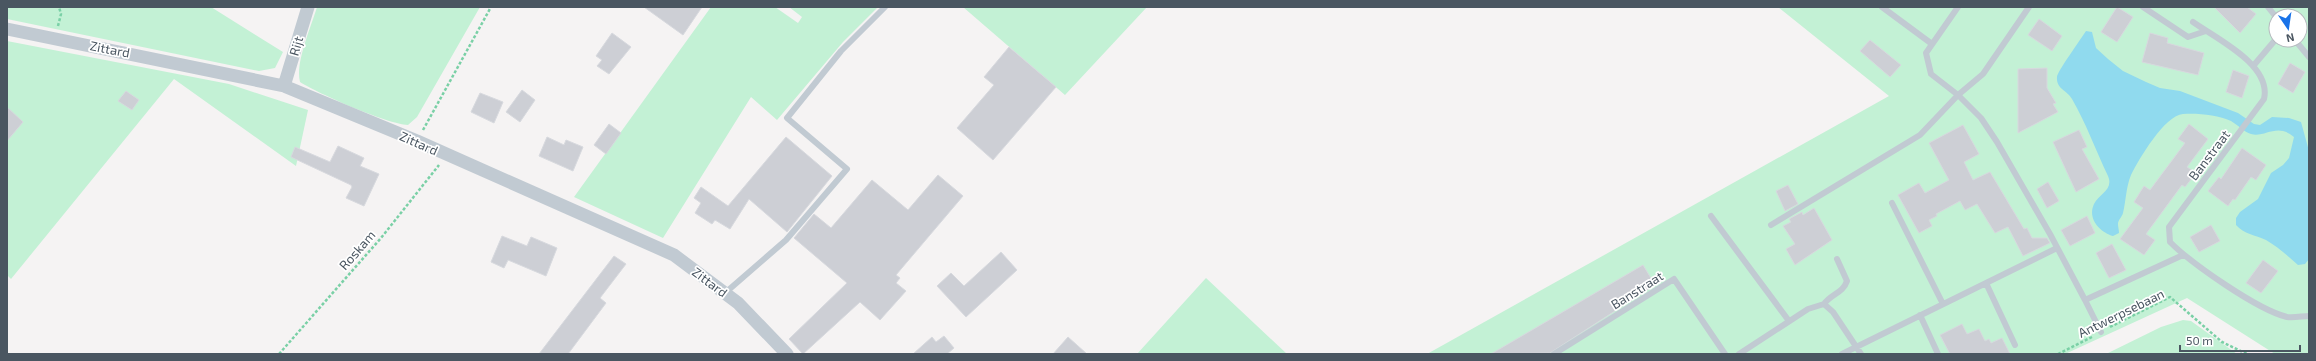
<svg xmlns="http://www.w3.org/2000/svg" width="2316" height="361" font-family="'Exo 2',sans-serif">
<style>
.green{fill:#c3f1d5;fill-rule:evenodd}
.water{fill:#90daee}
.building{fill:#cdcfd5;stroke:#d7d9de}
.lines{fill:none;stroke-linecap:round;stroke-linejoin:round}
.path{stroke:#7ad0a6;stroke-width:2.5;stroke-dasharray:3 2;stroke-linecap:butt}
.lane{stroke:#c1cad2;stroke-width:6}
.street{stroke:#c1cad2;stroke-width:13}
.labels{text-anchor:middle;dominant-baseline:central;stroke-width:3.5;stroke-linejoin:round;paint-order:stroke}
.street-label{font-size:13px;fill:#4a5661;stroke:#fff}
</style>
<rect width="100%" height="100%" fill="#f5f3f3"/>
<path class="green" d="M7 7H211L283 52 275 68 259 71 7 19Z
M317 7H480L417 117 408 125C387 124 319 94 300 82 295 63 311 27 317 7Z
M711 7H775L798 23 802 17 789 7H878L843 42 777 120 751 97 663 238 574 197Z
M963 7H1147L1065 95Z
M1778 7H2309V354H2275L2187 298 2065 354H1427L1889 96ZM2276 16H2300V40H2276Z
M7 41 229 84 308 110 296 166 174 79 11 279 7 275Z
M1206 278 1287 354H1137Z
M2183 320 2191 321 2237 354H2106L2161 327Z"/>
<path class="water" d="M2086 31 2092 32 2096 48 2108 59 2123 71 2146 82 2160 88 2180 91 2238 113 2254 124 2260 125 2272 117 2289 118 2301 122 2309 151V259L2305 264 2298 265C2288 256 2278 247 2266 240 2255 235 2244 234 2236 225V218L2240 212 2258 199 2271 173 2283 165 2289 158 2294 137C2277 122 2265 138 2251 134 2244 132 2238 125 2231 121 2218 115 2198 113 2183 114 2165 115 2139 159 2131 175 2126 187 2126 200 2123 213 2122 217 2118 220 2118 224 2118 227 2119 230 2119 233L2113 236C2100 232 2087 219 2094 204 2099 194 2114 190 2108 176 2096 151 2086 123 2072 99 2067 90 2056 89 2057 77 2057 72 2081 39 2086 31Z"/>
<path class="building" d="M644 7H702L683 35Z
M2117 7 2133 17 2117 42 2101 32Z
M2214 7H2247L2256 14 2240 33Z
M2039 19 2062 36 2052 51 2028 35Z
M612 33 631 47 609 74 597 66 602 60 596 56Z
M2150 33 2168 38 2167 43 2204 53 2198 75 2142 62Z
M1870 40 1901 65 1890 77 1860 51Z
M1009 47 1056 87 993 160 957 128 994 85 984 77Z
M2290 63 2305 72 2293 93 2278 84Z
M2047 68V88L2056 103 2053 104 2058 112 2018 133V69Z
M2233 70 2249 76 2242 98 2226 92Z
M522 90 535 100 520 122 506 112Z
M126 91 139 100 132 110 118 101Z
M480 93 503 102 494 123 471 112Z
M7 107 23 122 7 141Z
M609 124 621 133 606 154 594 145Z
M2189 124 2208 139 2187 167 2196 173 2185 187 2182 185 2146 234 2155 240 2144 255 2120 239 2143 208 2134 202 2144 186 2150 190 2185 143 2178 139Z
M1963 125 1979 154 1964 162 1973 180 1990 172 2024 229 2027 228 2032 238H2047L2050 243 2023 256 2008 227 1995 233 1977 204 1965 210 1960 201 1936 214 1937 216 1929 220 1932 226 1919 233 1898 195 1919 183 1925 193 1949 180 1929 143Z
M2079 130 2087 147 2082 149 2099 179 2076 192 2053 142Z
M547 137 564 145 566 140 583 147 573 171 539 156Z
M786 137 832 176 787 232 749 199 730 229 715 220 712 224 695 213 701 203 694 198 701 187 728 206Z
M338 146 364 158 360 166 379 174 364 206 346 198 352 187 351 185 291 157 295 147 330 162Z
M2242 148 2266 165 2256 180 2251 177 2235 200 2233 199 2228 206 2208 191 2219 177 2221 179Z
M938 175 963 196 896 275 900 278 896 283 906 291 880 320 860 302 803 354 789 339 847 283 794 238 814 214 831 228 872 180 908 210Z
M2048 182 2059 201 2047 208 2037 189Z
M1788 185 1798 204 1785 211 1776 191Z
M1814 208 1832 240 1795 265 1786 249 1795 244 1783 226 1791 222 1789 219 1802 212 1803 215Z
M2087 216 2095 233 2070 246 2061 230Z
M2211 225 2220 241 2199 252 2190 237Z
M502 236 527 246 531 237 557 248 546 276 508 260 504 268 491 262Z
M2112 244 2126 270 2109 278 2096 253Z
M1001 252 1017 270 966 317 937 286 951 273 964 286Z
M614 256 626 264 600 298 606 303 568 354H539Z
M2263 260 2278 271 2261 293 2246 283Z
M1643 265 1655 285 1550 353 1491 354Z
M1962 324 1967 334 1979 329 1985 341 1989 339 1991 343 2002 338 2010 354H1950L1940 335Z
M944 336 954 348 947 354H913L932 337 936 342Z
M1068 337 1087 354H1053Z"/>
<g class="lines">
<path class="path" d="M58 26 61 14 59 7
M423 130 491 7
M2110 327 2170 297 2222 342 2247 354
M279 354 381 238 439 165
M2058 354 2092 337"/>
<path class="lane" d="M1882 7 1932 44
M1958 7 1926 53 1931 74 1958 95 1981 118 1997 142 2050 234 2085 300 2183 255
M2143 7 2188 37 2206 31
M2268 7 2276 17
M2193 22C2217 39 2272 65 2264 99L2169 227 2170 242C2192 264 2258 310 2287 317 2294 318 2303 316 2309 316
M2295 40 2309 57
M2254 65 2276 39
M1892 203 1943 304
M1711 216 1789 321
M1771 225 1920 135 1958 95 1983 74 2029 7
M1986 283 2015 345
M725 293 786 240 847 169 787 118 841 51 885 7
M2085 300 2101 332
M1824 304C1831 294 1843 293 1847 281L1837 259
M1920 315 1938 354
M1554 354 1674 279 1725 354
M1739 354 1808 309 1824 304 1833 312 1861 354
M1842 354 2057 248"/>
<path class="street" d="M7 29 284 86 417 141 674 255 738 303 787 354
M284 86 308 7"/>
</g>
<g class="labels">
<g class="street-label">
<text transform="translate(296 46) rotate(-74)">Rijt</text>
<text transform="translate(110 49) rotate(11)">Zittard</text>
<text transform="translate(419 143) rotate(24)">Zittard</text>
<text transform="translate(2209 155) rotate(-53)">Banstraat</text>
<text transform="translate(357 250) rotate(-49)">Roskam</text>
<text transform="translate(710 282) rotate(37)">Zittard</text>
<text transform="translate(1637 290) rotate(-32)">Banstraat</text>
<text transform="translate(2121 313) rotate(-26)">Antwerpsebaan</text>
</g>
</g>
<rect width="2316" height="361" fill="none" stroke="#4a5661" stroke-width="16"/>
<g transform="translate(2288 28) rotate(167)"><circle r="19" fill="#ffffff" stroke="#b7bbc0"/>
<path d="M0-3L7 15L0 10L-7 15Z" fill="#1a73e8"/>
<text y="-6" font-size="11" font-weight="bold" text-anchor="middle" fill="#4a5661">N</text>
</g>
<path d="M2180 345v6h120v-6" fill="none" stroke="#4a5661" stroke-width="2"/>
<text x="2186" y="345" font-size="12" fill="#4a5661" stroke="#ffffff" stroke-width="3" paint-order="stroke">50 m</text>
</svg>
